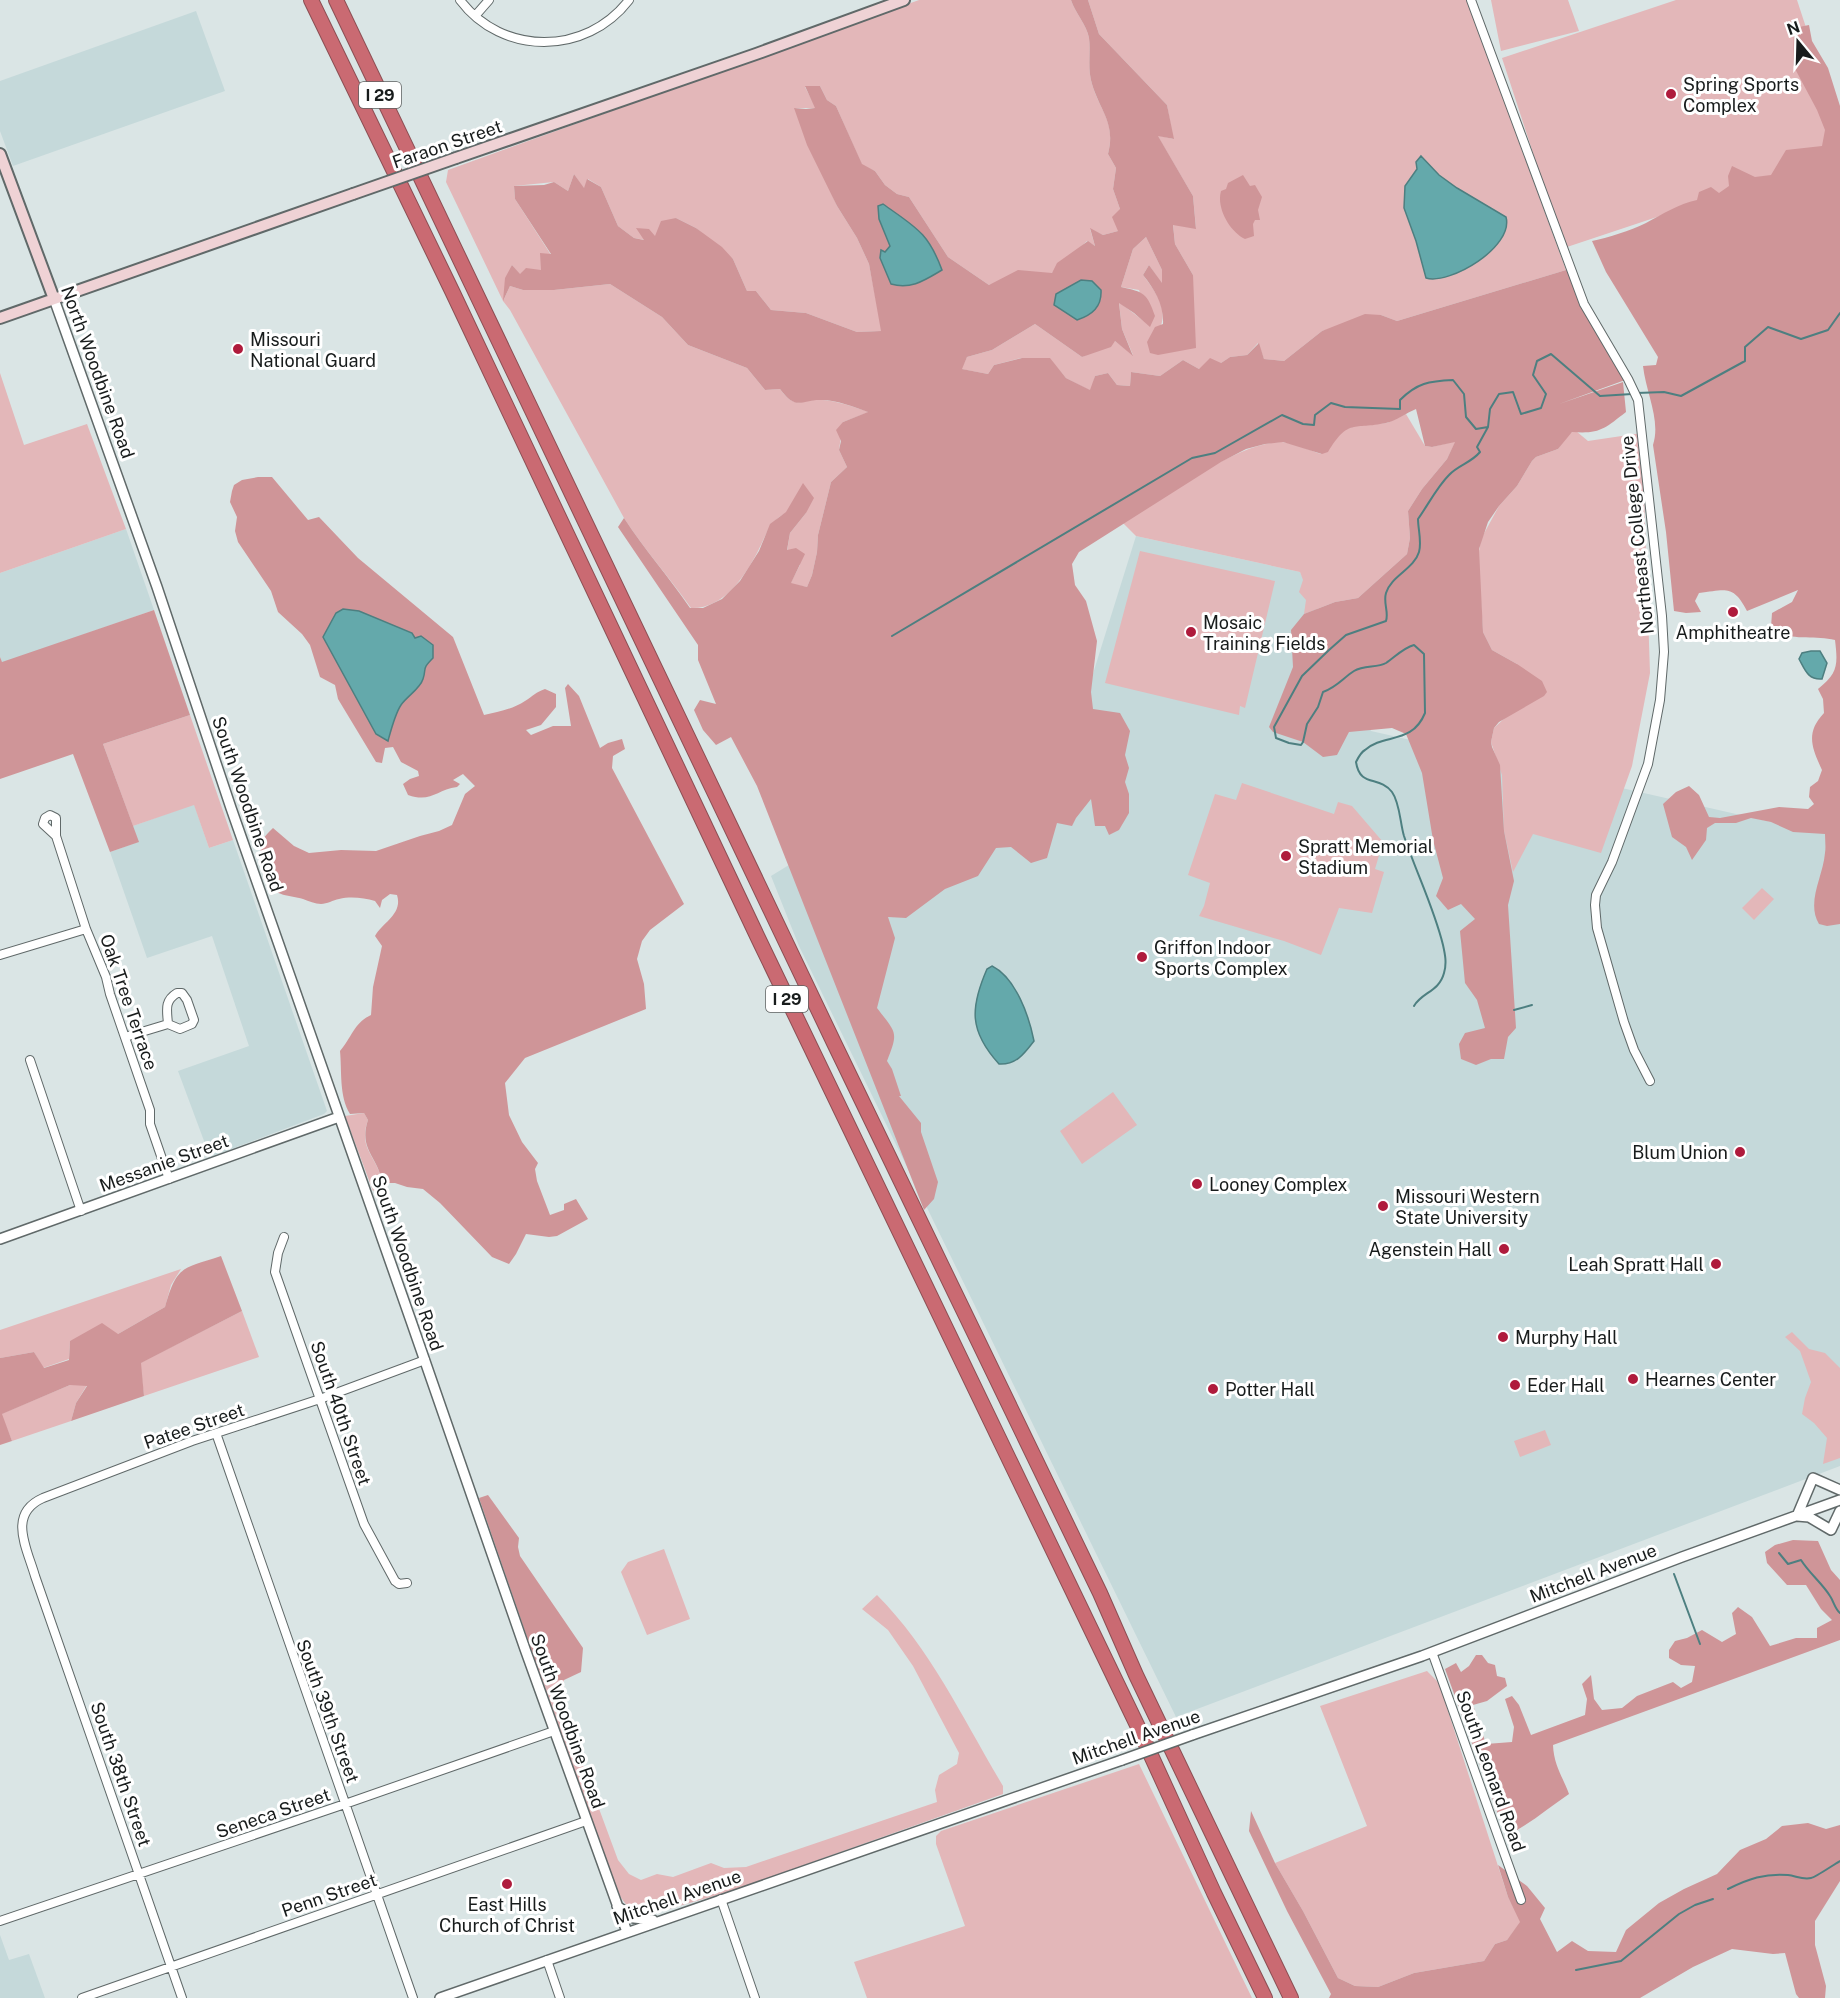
<svg xmlns="http://www.w3.org/2000/svg" width="1840" height="1998" font-family="'Public Sans',sans-serif">
<style>
.built{fill:#c5d9da}
.green{fill:#e3b7b9}
.forest{fill:#cf9598}
.water{fill:#64a9ab;stroke:#4d7f80;stroke-width:1.5}
.lines{fill:none;stroke-linecap:round;stroke-linejoin:round}
.stream{stroke:#4d7f80;stroke-width:2}
.minor-casing{stroke:#606969;stroke-width:10}
.tertiary-casing{stroke:#606969;stroke-width:12}
.secondary-casing{stroke:#606969;stroke-width:14}
.motorway-casing{stroke:#8c4f54;stroke-width:16}
.minor{stroke:#fff;stroke-width:8}
.tertiary{stroke:#fff;stroke-width:9}
.secondary{stroke:#efd2d5;stroke-width:10}
.motorway{stroke:#ca6a72;stroke-width:14}
.tertiary-bridge-casing{stroke:#606969;stroke-width:12;stroke-linecap:butt}
.secondary-bridge-casing{stroke:#606969;stroke-width:14;stroke-linecap:butt}
.tertiary-bridge{stroke:#fff;stroke-width:9}
.secondary-bridge{stroke:#efd2d5;stroke-width:10}
.poi-dot{fill:#af1b3c;stroke:#fff;stroke-width:2}
.labels{text-anchor:middle;dominant-baseline:central;stroke-width:6;stroke-linejoin:round;paint-order:stroke}
.shield{fill:#fff;stroke:#5d6060;stroke-width:1.5}
.shield-label{font-size:16px;font-weight:bold;fill:#181c1c}
.poi-label{font-size:18px;fill:#181c1c;stroke:#fff;text-anchor:start}
.street-label{font-size:18px;fill:#181c1c;stroke:#fff}
</style>
<rect width="100%" height="100%" fill="#dae5e5"/>
<path class="built" d="M196 11 225 91 13 166 0 131V81Z
M126 529 154 610 2 663 0 657V573Z
M1136 536 1300 572 1371 731 1802 829 1840 816V1466L1176 1717 799 946 771 876 1091 680Z
M194 804 209 848 233 840 327 1111 324 1114 210 1157 178 1071 249 1046 212 936 147 958 110 852 138 842 133 826Z
M0 1935 9 1960 29 1954 45 1998H0Z"/>
<path class="green" d="M919 0H1071C1075 13 1087 25 1089 38 1091 53 1087 67 1092 84 1100 112 1116 121 1108 154L1116 168 1113 189 1120 209 1118 231 1103 235 1090 229 1095 246 1087 241 1052 273 989 285 948 257 909 197 897 194 885 185 875 171 862 165 836 106 827 100 820 86 805 87 816 108H795L837 206 857 238 869 264 882 331 857 332 806 313 771 310 756 291H747L733 259 696 228 676 218 655 237 637 228 645 240 634 238 618 226 601 187 588 179 584 189 574 174 568 191 554 182 514 186 515 199 551 255 542 270 520 275 512 265 504 299 510 286 523 290H554L610 284 662 317 688 345 747 368 765 390 780 389C797 412 801 398 822 400 838 401 854 407 869 412L843 422 839 450 847 467 831 482 818 535 817 552 812 575 807 587 790 584 800 565 787 551 790 533 806 513C800 513 790 510 784 514 768 523 766 536 758 551 744 578 723 609 691 608 669 577 644 549 624 518L510 310 503 301 446 182 448 170Z
M1088 0H1467L1566 270 1397 321 1381 315 1322 331 1284 361 1264 359 1258 343 1247 355 1230 357 1221 363 1199 369 1183 360 1160 376 1131 372 1130 386 1117 385 1108 373 1095 376 1091 391 1066 378 1049 358H1021L994 365 988 374 961 369 967 357 992 350 1035 324 1082 357 1115 341 1133 355 1122 329 1119 302 1150 326 1139 290 1121 287 1133 249 1146 237 1162 270V284L1149 265 1143 275C1169 309 1167 316 1150 353L1193 275 1175 244 1173 224 1196 228 1193 196 1157 135 1173 139 1167 105 1099 34Z
M1491 0H1568L1579 31 1501 51Z
M1676 0H1797L1840 131V156L1564 248 1502 58Z
M0 373 24 445 87 424 126 529 0 573Z
M1406 414 1425 446 1432 447 1456 441 1447 459 1422 489 1408 511 1410 538 1407 554 1358 598 1335 602 1304 614 1306 600 1299 592 1303 580 1300 572 1136 536 1123 523C1162 499 1238 441 1282 442 1294 443 1309 450 1321 454L1344 430 1357 425 1387 423Z
M1576 431 1588 441 1642 433 1650 673 1632 766 1601 853 1533 834 1513 872 1504 831 1502 775 1491 742 1494 728 1508 715 1517 664 1492 650 1483 632 1478 557 1481 539 1499 506 1517 486 1532 461 1536 457 1558 449 1569 433Z
M1140 551 1275 581 1245 708 1240 706 1239 715 1105 683Z
M190 715 233 840 209 848 194 805 133 826 103 744Z
M1242 783 1334 814 1338 802 1352 806 1383 842 1375 869 1384 872 1372 913 1339 908 1321 955 1284 941 1199 916 1204 906 1210 883 1188 875 1215 794 1236 800Z
M1762 888 1774 899 1754 920 1742 908Z
M1113 1092 1137 1125 1082 1164 1060 1131Z
M364 1113 368 1120C357 1150 379 1157 382 1183L373 1191 345 1116Z
M181 1269 171 1285 165 1307 118 1334 70 1341 69 1359 43 1368 34 1352 0 1358V1330Z
M242 1311 259 1357 144 1396 140 1363Z
M1792 1332 1809 1349 1825 1353 1840 1368V1458L1823 1464 1827 1438 1814 1423 1802 1414 1805 1398 1811 1382 1800 1351 1785 1337Z
M70 1385H87L76 1403 71 1421 12 1441 1 1414Z
M1545 1430 1551 1445 1520 1457 1514 1441Z
M664 1549 690 1619 647 1635 621 1572 628 1562Z
M877 1595C931 1649 964 1721 1003 1786V1794L728 1892 651 1914C632 1914 624 1905 616 1888L536 1663 554 1680H564L562 1700 574 1741 618 1860 629 1874 641 1880 657 1874 673 1877 711 1863 724 1868 746 1867 937 1802 935 1790 939 1775 957 1764 959 1753 913 1666 888 1630 862 1609Z
M1427 1671 1439 1683 1508 1897 1521 1922 1507 1940 1495 1944 1484 1961 1414 1973 1378 1987 1355 1986 1338 1978 1303 1911 1275 1863 1367 1826 1320 1706Z
M1139 1764 1252 1998H867L854 1962 965 1926 936 1844V1836L941 1831Z"/>
<path class="forest" d="M1071 0H1088L1099 34 1167 105 1174 139 1158 136 1193 196 1196 229 1173 225 1175 244 1193 275 1196 348 1158 355 1150 353 1147 342 1155 327 1163 324C1164 305 1155 290 1143 275L1149 265 1162 283V270L1146 237 1133 249 1121 287C1144 292 1147 293 1155 316L1150 327 1134 313 1119 303 1122 329 1133 356 1115 341 1111 347 1082 357 1035 324 992 350 967 357 962 369 988 374 994 365 1022 358H1050L1066 378 1090 390 1095 376 1108 373 1117 385 1130 386 1131 372 1160 376 1183 360 1199 369 1210 358 1221 363 1230 357 1247 355 1259 343 1264 359 1284 361 1322 331 1365 314 1381 315 1397 321 1566 270 1572 273 1584 304 1628 379 1559 404 1623 382 1626 412C1604 429 1600 434 1572 432L1558 449 1536 457 1532 461 1517 486 1499 506 1488 522 1479 549 1483 632 1492 650 1517 664 1542 681 1547 692 1544 696 1499 722 1494 728 1491 742 1492 747 1500 765 1504 831 1514 881 1508 905 1516 1028 1508 1037 1504 1059H1491L1476 1065 1461 1059 1459 1044 1465 1033 1485 1028 1477 1000 1465 983 1460 931 1475 919 1461 904 1448 910 1436 896 1443 878 1433 840 1422 773 1406 734 1392 728 1349 732 1337 755 1323 757 1303 742 1273 732 1269 727 1293 667 1291 630 1304 614 1335 602 1358 598 1407 554 1410 538 1408 511 1422 489 1447 459 1455 442 1432 447 1425 446 1416 409C1406 413 1396 421 1386 423 1353 430 1349 418 1328 452L1322 454 1283 442 1265 444 1246 449 1221 462 1079 552 1072 564 1075 585 1086 601 1097 641 1091 692 1093 709 1120 713 1130 731 1125 755 1129 768 1125 782 1129 794V813L1119 830 1109 835 1105 826H1095L1091 799 1076 818 1072 826 1057 823 1047 858 1031 863 1011 847 996 848 978 876 945 889 906 918 888 917 895 938 877 1008C896 1033 899 1031 887 1061L892 1069 901 1096H899L921 1123V1132L938 1182 934 1199 924 1210 757 786 731 737 716 745 703 730 694 710 700 700 716 704 698 660V645L618 527 624 518C644 549 669 577 690 608H703L722 599 740 581 759 551 770 524 786 512 803 483 814 498 806 513 790 533 787 550 796 548 805 554 791 583 807 587 812 575 817 552 818 535 831 482 847 467 839 450 841 441 836 430 843 422 868 412C854 407 837 400 822 400 801 399 797 412 780 389L765 390 747 368 688 345 662 317 610 284 554 290H523L510 286 503 301 505 278 512 265 520 274 526 268 541 270 540 253 551 254 515 199 514 186 544 185 554 182 568 191 574 174 584 188 587 179 601 187 618 226 634 238 644 240 636 228 649 229 655 236 661 221 676 218 696 228 722 247 733 259 747 291H756L771 310 806 313 857 332 881 331 869 264 857 238 837 206 807 145 794 108 806 109 815 108 805 86H820L827 100 836 106 862 164 875 171 885 185 897 194 909 197 948 257 989 285 1018 270 1052 273 1057 263 1088 241 1095 246 1090 228 1103 235 1118 231 1112 217 1120 209 1113 189 1116 168 1108 154C1116 123 1100 111 1092 84 1087 67 1091 53 1089 38 1087 25 1075 13 1071 0Z
M1809 25 1812 41 1828 68 1840 106V924L1827 926 1819 924C1806 902 1823 877 1825 853 1826 847 1825 840 1825 834L1793 832 1771 822 1751 818 1736 823H1715L1707 828 1706 840 1692 860 1686 847 1672 837 1663 804 1676 792 1689 786 1699 795 1709 817 1720 818 1779 807 1808 809 1814 804 1809 797 1810 787 1818 781 1822 770C1812 748 1805 733 1824 713L1823 699 1818 689C1838 673 1838 665 1835 640 1814 634 1789 643 1771 627L1772 613 1792 602 1798 590 1747 611C1733 584 1726 590 1699 593L1695 601 1701 612 1686 613 1674 611 1666 532 1653 445C1661 420 1646 393 1643 366L1656 365 1658 357 1606 272 1592 241C1610 237 1629 231 1646 223 1663 214 1678 204 1697 200L1699 192 1711 187 1719 193 1729 186 1728 176 1732 166 1755 177 1771 175 1786 150 1822 146 1825 130 1817 110 1793 65 1794 28Z
M1243 175 1250 186 1255 185 1262 197 1258 210 1260 220H1255L1253 224 1254 236 1245 239C1230 232 1216 208 1221 191L1226 189 1228 183Z
M258 477H272L308 520 319 517 358 558 453 637 484 715C498 712 513 709 525 701 533 696 536 692 545 689L556 694V707L541 725 526 730 531 735 553 726H571L565 688 568 684 579 696 600 748 608 743 622 739 625 749 613 756 612 768 684 904 650 930 642 941 637 959 644 984 646 1009 525 1058 505 1083 509 1115 522 1142 538 1163 535 1169 537 1181 550 1215 564 1210V1204L576 1199 588 1219 557 1236 549 1237 526 1234 516 1254 509 1264 492 1257 440 1203 423 1189 407 1187 395 1183H382C379 1157 358 1150 368 1120L364 1113 350 1114C339 1096 342 1071 340 1051 352 1037 354 1023 371 1015L373 987 382 946 375 936C383 922 403 914 397 895L390 894 382 900 380 908 375 901C364 898 351 896 339 899 333 900 327 904 321 904 315 904 309 901 303 899 290 895 275 897 267 882 265 877 265 870 264 864 258 847 259 841 273 828L294 846 309 853 341 850 376 851 420 836 439 831 452 825 465 794 475 786 463 774 453 780 460 784 457 787C436 790 431 803 408 795L403 784 410 779 419 776 418 771 401 762 393 747 385 748 382 763 376 762 338 699 335 685 320 677 310 645 302 634 278 612 271 591 238 542 235 531 237 517 230 502 232 491 234 485 242 480Z
M154 610 190 715 103 744 139 842 110 852 73 754 0 779V657L2 662Z
M221 1256 242 1311 141 1363 144 1396 71 1421 76 1403 87 1386 70 1385 2 1414 12 1441 0 1445V1358L34 1352 44 1368 69 1360 70 1341 102 1323 118 1334 165 1307C177 1265 182 1269 221 1256Z
M488 1495 519 1538 518 1547 520 1556 583 1648 581 1672 564 1680H554L536 1663 479 1498Z
M1793 1540 1818 1541 1831 1570 1840 1580V1640L1553 1745C1554 1766 1562 1775 1569 1794 1548 1808 1529 1825 1506 1836L1445 1669 1456 1663 1461 1672 1469 1666 1476 1655H1482L1488 1663 1495 1665 1497 1676 1505 1678 1507 1686 1487 1701 1473 1705 1486 1744 1512 1742 1514 1727 1505 1699 1512 1696 1519 1705 1531 1735 1585 1715 1587 1699 1582 1684 1591 1675 1594 1699 1602 1710 1622 1708 1637 1696 1673 1682 1681 1688 1692 1682 1695 1666 1681 1665 1669 1658V1650L1675 1641 1687 1638 1702 1630 1722 1642 1736 1634 1732 1613 1738 1607 1752 1617 1770 1646 1796 1638H1817V1628L1832 1620 1821 1609 1806 1585H1787L1767 1563 1765 1552 1775 1545Z
M1251 1811 1275 1863 1303 1911 1338 1978 1355 1986 1378 1987 1414 1973 1484 1961 1495 1944 1507 1940 1520 1922 1508 1897 1498 1865 1527 1886 1545 1908 1540 1919 1557 1952 1572 1941 1588 1951 1616 1952 1626 1930 1659 1903 1684 1889 1717 1874 1740 1850 1766 1839 1782 1826 1808 1823 1826 1829 1840 1825V1881L1815 1921V1945L1826 1986 1825 1998H1799L1796 1994 1785 1953 1773 1954 1732 1949 1693 1967 1640 1998H1329L1331 1994 1287 1911 1249 1831Z"/>
<path class="water" d="M1421 156 1439 175 1457 188 1506 217C1514 247 1450 285 1426 278L1416 241 1404 208 1405 186 1417 169 1416 162Z
M883 204C915 227 928 232 942 270 925 280 911 290 891 284L880 258 881 250 885 252 890 246 879 219 878 206Z
M1081 280 1092 281 1101 290C1102 307 1092 315 1077 320L1054 305 1056 294Z
M343 609 359 611 412 633 415 638 421 636 433 645V658C421 670 427 667 423 679 420 689 407 696 401 705 395 714 391 730 388 741L376 734 323 637 336 613Z
M1811 651H1820L1827 663 1822 679C1808 680 1805 670 1799 659L1802 653Z
M992 966C1016 978 1029 1016 1034 1041 1024 1054 1016 1065 999 1064 969 1031 970 1008 987 969Z"/>
<g class="lines">
<path class="stream" d="M1637 393 1664 392 1681 396 1745 361V347L1768 327 1801 339 1828 330 1840 313
M892 636 1192 458 1215 453 1282 415 1303 424 1314 425 1315 415 1331 403 1345 407 1400 409V400C1417 383 1429 381 1453 380L1464 394 1466 417 1476 429 1488 427 1490 409 1499 394 1513 392 1521 414 1541 408 1546 394 1533 375 1537 361 1551 354 1600 396 1632 394
M1414 1006C1422 992 1439 992 1444 973 1447 963 1445 954 1443 945 1434 908 1416 872 1404 836 1400 823 1400 803 1392 792 1379 775 1360 788 1356 762 1358 758 1361 752 1365 750 1384 733 1412 745 1425 713L1424 654 1414 645C1403 648 1395 657 1386 663 1377 668 1364 665 1354 671 1343 678 1337 687 1323 692L1318 707 1307 724 1303 742 1301 745 1289 743 1276 738 1274 727 1302 676 1329 650 1346 635 1386 621C1389 612 1383 603 1386 593 1391 576 1414 569 1419 552 1422 542 1418 529 1418 519 1428 505 1437 487 1449 475 1458 465 1471 463 1480 452L1477 447 1488 427
M1514 1010 1532 1005
M1779 1553 1788 1564 1801 1560C1809 1573 1822 1583 1830 1596 1834 1602 1835 1609 1840 1613
M1674 1574 1700 1644
M1728 1889C1748 1879 1765 1873 1788 1875 1796 1876 1803 1880 1811 1878 1816 1877 1833 1865 1840 1861
M1576 1970 1621 1961 1679 1914 1695 1905 1713 1899"/>
<defs>
<path id="minor" d="M460 0C502 56 586 56 629 0
M1471 0 1584 304 1628 379 1638 400 1662 616 1664 652 1660 700 1648 764 1612 862 1596 895 1595 905 1597 928 1624 1022 1634 1050 1650 1081
M475 16 489 0
M50 815 56 818V836L43 824 45 818Z
M56 836 86 929 106 977 110 994 150 1110V1124L169 1179
M0 955 86 929
M177 993H182L187 1000 194 1020 192 1024 180 1029 168 1024C167 1010 164 1001 177 993Z
M125 1037 168 1024
M30 1060 81 1211
M284 1237 278 1253 275 1272 364 1524 395 1581 399 1584 407 1583
M216 1433 413 1998
M1432 1652 1521 1900
M721 1899 755 1998
M0 1921 345 1804 554 1731
M547 1960 560 1998
M82 1998 586 1821
M182 1998 35 1576C27 1548 7 1514 43 1498L192 1441 320 1399 425 1360"/>
<path id="tertiary" d="M54 299 157 587 231 808 410 1318 525 1649 627 1932
M0 1239 339 1117
M1840 1490 1813 1478 1797 1516 1809 1517 1831 1530 1840 1511
M1192 1735 1422 1656 1682 1557 1840 1500
M617 1906 634 1918 653 1920
M440 1998 1122 1760"/>
<path id="secondary" d="M0 154 54 299
M456 158 756 54 904 0
M0 318 353 194"/>
<path id="motorway" d="M311 0 452 291 759 940 1138 1727 1214 1893 1265 1998
M336 0 834 1043 1100 1593 1136 1675 1291 1998"/>
</defs>
<use href="#minor" class="minor-casing"/>
<use href="#tertiary" class="tertiary-casing"/>
<use href="#secondary" class="secondary-casing"/>
<use href="#motorway" class="motorway-casing"/>
<use href="#minor" class="minor"/>
<use href="#tertiary" class="tertiary"/>
<use href="#secondary" class="secondary"/>
<use href="#motorway" class="motorway"/>
<defs>
<path id="tertiary-bridge" d="M1122 1760 1192 1735"/>
<path id="secondary-bridge" d="M353 194 456 158"/>
</defs>
<use href="#tertiary-bridge" class="tertiary-bridge-casing"/>
<use href="#secondary-bridge" class="secondary-bridge-casing"/>
<use href="#tertiary-bridge" class="tertiary-bridge"/>
<use href="#secondary-bridge" class="secondary-bridge"/>
</g>
<g class="poi-dot">
<circle cx="1671" cy="94" r="6"/>
<circle cx="238" cy="349" r="6"/>
<circle cx="1733" cy="612" r="6"/>
<circle cx="1191" cy="632" r="6"/>
<circle cx="1286" cy="856" r="6"/>
<circle cx="1142" cy="957" r="6"/>
<circle cx="1740" cy="1152" r="6"/>
<circle cx="1197" cy="1184" r="6"/>
<circle cx="1383" cy="1206" r="6"/>
<circle cx="1504" cy="1249" r="6"/>
<circle cx="1716" cy="1264" r="6"/>
<circle cx="1503" cy="1337" r="6"/>
<circle cx="1633" cy="1379" r="6"/>
<circle cx="1515" cy="1385" r="6"/>
<circle cx="1213" cy="1389" r="6"/>
<circle cx="507" cy="1884" r="6"/>
</g>
<g class="labels">
<g class="shield">
<rect x="359" y="82" width="42" height="26" rx="4.5"/>
<rect x="766" y="986" width="42" height="26" rx="4.5"/>
</g>
<g class="shield-label">
<text x="380" y="95">I 29</text>
<text x="787" y="999">I 29</text>
</g>
<g class="poi-label">
<text x="1683" y="84">Spring Sports<tspan x="1683" dy="21">Complex</tspan></text>
<text x="250" y="339">Missouri<tspan x="250" dy="21">National Guard</tspan></text>
<text x="1203" y="622">Mosaic<tspan x="1203" dy="21">Training Fields</tspan></text>
<text x="1733" y="632" text-anchor="middle">Amphitheatre</text>
<text x="1298" y="846">Spratt Memorial<tspan x="1298" dy="21">Stadium</tspan></text>
<text x="1154" y="947">Griffon Indoor<tspan x="1154" dy="21">Sports Complex</tspan></text>
<text x="1728" y="1152" text-anchor="end">Blum Union</text>
<text x="1209" y="1184">Looney Complex</text>
<text x="1395" y="1196">Missouri Western<tspan x="1395" dy="21">State University</tspan></text>
<text x="1492" y="1249" text-anchor="end">Agenstein Hall</text>
<text x="1704" y="1264" text-anchor="end">Leah Spratt Hall</text>
<text x="1515" y="1337">Murphy Hall</text>
<text x="1645" y="1379">Hearnes Center</text>
<text x="1527" y="1385">Eder Hall</text>
<text x="1225" y="1389">Potter Hall</text>
<text x="507" y="1904" text-anchor="middle">East Hills<tspan x="507" dy="21">Church of Christ</tspan></text>
</g>
<g class="street-label">
<text transform="translate(447 144) rotate(-19)">Faraon Street</text>
<text transform="translate(98 372) rotate(70)">North Woodbine Road</text>
<text transform="translate(1637 535) rotate(-96)">Northeast College Drive</text>
<text transform="translate(248 804) rotate(71)">South Woodbine Road</text>
<text transform="translate(129 1002) rotate(71)">Oak Tree Terrace</text>
<text transform="translate(164 1163) rotate(-20)">Messanie Street</text>
<text transform="translate(408 1263) rotate(71)">South Woodbine Road</text>
<text transform="translate(341 1413) rotate(71)">South 40th Street</text>
<text transform="translate(194 1426) rotate(-19)">Patee Street</text>
<text transform="translate(1593 1573) rotate(-21)">Mitchell Avenue</text>
<text transform="translate(328 1711) rotate(70)">South 39th Street</text>
<text transform="translate(568 1721) rotate(70)">South Woodbine Road</text>
<text transform="translate(1136 1737) rotate(-19)">Mitchell Avenue</text>
<text transform="translate(1491 1771) rotate(70)">South Leonard Road</text>
<text transform="translate(121 1774) rotate(71)">South 38th Street</text>
<text transform="translate(273 1813) rotate(-19)">Seneca Street</text>
<text transform="translate(329 1895) rotate(-19)">Penn Street</text>
<text transform="translate(677 1897) rotate(-19)">Mitchell Avenue</text>
</g>
</g>
<g transform="translate(1798 42) rotate(341)" stroke="#ffffff" stroke-width="4.5" paint-order="stroke">
<path d="M0-4.5L10 22L0 15L-10 22Z" fill="#181c1c"/>
<text y="-9" font-size="16" font-weight="bold" text-anchor="middle" fill="#181c1c">N</text>
</g>
</svg>
